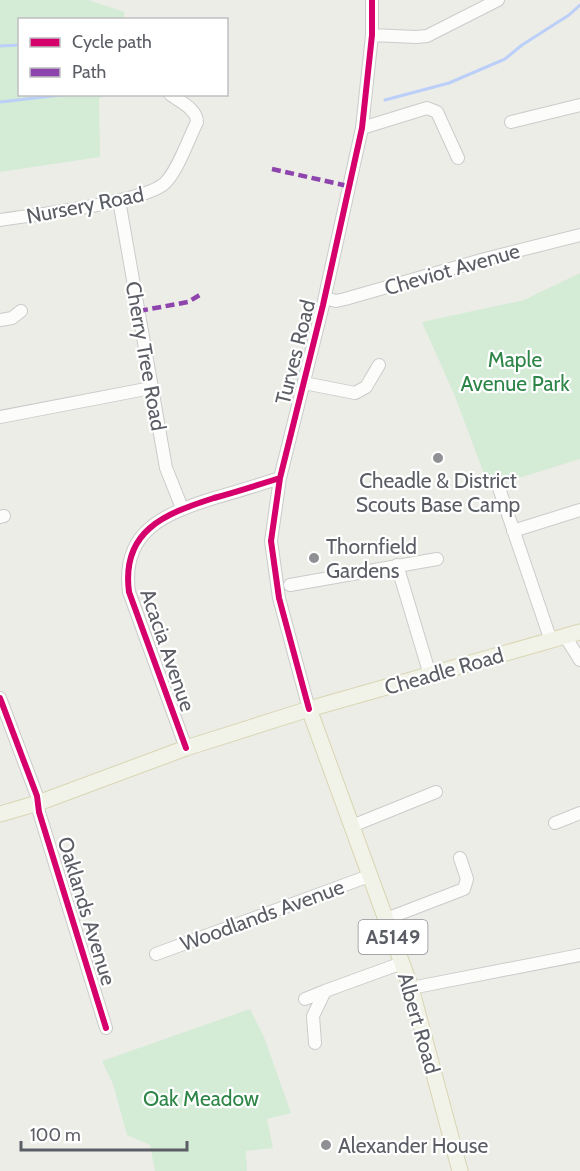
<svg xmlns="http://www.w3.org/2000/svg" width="580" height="1171" font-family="Cabin,sans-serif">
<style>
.green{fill:#d4ebd6}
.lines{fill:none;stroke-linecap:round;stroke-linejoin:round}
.stream{stroke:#bbcff8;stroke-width:3}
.minor-casing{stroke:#cbcbcb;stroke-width:14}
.major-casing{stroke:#d8d6b3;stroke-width:17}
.minor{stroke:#fcfcfb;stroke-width:12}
.major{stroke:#f2f3e8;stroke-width:15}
.quiet{stroke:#8e44ad;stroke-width:4.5;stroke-dasharray:9 4.5;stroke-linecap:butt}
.cycleway-casing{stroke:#fff;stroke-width:10}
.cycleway{stroke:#d6006c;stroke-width:6}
.poi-dot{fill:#8f9093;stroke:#fff;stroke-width:2}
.labels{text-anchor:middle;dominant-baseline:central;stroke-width:4.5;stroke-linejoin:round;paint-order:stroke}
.shield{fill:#fff;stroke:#8d8e94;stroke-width:1.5}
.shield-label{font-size:20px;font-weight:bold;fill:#5c5e66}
.street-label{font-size:21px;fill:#5c5e66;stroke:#fff}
.park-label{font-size:21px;fill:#2d8547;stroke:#fff}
.poi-label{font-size:21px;fill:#5c5e66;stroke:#fff;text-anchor:start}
</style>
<rect width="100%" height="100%" fill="#edede7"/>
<path class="green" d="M0 0H88L125 12 123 19 20 20V94L105 95 99 99 100 157 0 172Z
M580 273V459L489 487 454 394 422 322 524 300Z
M250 1009 264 1037 291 1113 267 1119 273 1148 246 1151 247 1171H155L150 1145 127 1135 113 1084 102 1061Z"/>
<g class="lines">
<path class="stream" d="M0 46 20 45
M385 100 449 83 505 59 522 45 569 15 580 5
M0 102 70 94"/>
<defs>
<path id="minor" d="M372 35 416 37 427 36 498 0
M511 122 580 105
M362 128 427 108 437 112 458 158
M119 200 166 468 182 508
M0 220C32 215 146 202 165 183 178 170 188 140 197 122 197 109 180 102 170 94
M325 298 336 301 345 299 485 259 580 235
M0 320 12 318 21 311
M304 383 355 393 366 387 379 365
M0 417 151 388
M499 488 551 641
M0 517 4 516
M513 531 580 510
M397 565 430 675
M290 585 437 559
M565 636 580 660
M0 698 37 796 39 812 106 1028
M309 709 279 598 271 541 280 478 323 305 362 128 372 35V0
M186 748 129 592C121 531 164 514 214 498 236 492 258 485 280 478
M555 823 580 813
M352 826 436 792
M386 919 464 889 467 879 460 858
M156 954 369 876
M411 988 580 955
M305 999 325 991
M315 1043 313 1016 325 991 402 963"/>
<path id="major" d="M309 709 411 988 460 1171
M0 814 38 803 186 748 309 709 580 632"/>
</defs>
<use href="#minor" class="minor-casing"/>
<use href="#major" class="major-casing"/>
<use href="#minor" class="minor"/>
<use href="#major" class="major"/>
<path class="quiet" d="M272 169 348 186
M139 311 188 302 203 293"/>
<defs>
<path id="cycleway" d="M0 698 37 796 39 812 106 1028
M309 709 279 598 271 541 280 478 323 305 362 128 372 35V0
M186 748 129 592C121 531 164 514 214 498 236 492 258 485 280 478"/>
</defs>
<use href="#cycleway" class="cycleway-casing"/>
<use href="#cycleway" class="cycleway"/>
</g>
<g class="poi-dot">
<circle cx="438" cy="458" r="6"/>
<circle cx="314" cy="558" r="6"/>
<circle cx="326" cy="1145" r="6"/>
</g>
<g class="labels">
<rect class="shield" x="358.5" y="920" width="69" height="34" rx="4.5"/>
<g class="shield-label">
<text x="393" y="937">A5149</text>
</g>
<g class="street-label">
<text transform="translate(85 205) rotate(-11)">Nursery Road</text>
<text transform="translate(452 269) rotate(-16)">Cheviot Avenue</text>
<text transform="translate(295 352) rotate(-76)">Turves Road</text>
<text transform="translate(146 356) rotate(80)">Cherry Tree Road</text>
<text transform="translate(168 650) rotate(71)">Acacia Avenue</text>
<text transform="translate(444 671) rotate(-16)">Cheadle Road</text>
<text transform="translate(87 911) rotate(73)">Oaklands Avenue</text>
<text transform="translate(262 915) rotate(-20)">Woodlands Avenue</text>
<text transform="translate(419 1023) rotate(74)">Albert Road</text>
</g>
<g class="park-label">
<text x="515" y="359">Maple<tspan x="515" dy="24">Avenue Park</tspan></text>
<text x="201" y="1098">Oak Meadow</text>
</g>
<g class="poi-label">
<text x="438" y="480" text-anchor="middle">Cheadle &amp; District<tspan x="438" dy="24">Scouts Base Camp</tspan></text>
<text x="326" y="546">Thornfield<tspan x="326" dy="24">Gardens</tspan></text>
<text x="338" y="1145">Alexander House</text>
</g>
</g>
<rect x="18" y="18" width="210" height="78" fill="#ffffff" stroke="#bebfc2" stroke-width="1.5"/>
<rect x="30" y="38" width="30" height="9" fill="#d6006c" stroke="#bebfc2" stroke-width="1.5"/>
<text x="72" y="48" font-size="18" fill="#5c5e66">Cycle path</text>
<rect x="30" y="68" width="30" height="9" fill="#8e44ad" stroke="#bebfc2" stroke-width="1.5"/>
<text x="72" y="78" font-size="18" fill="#5c5e66">Path</text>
<path d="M21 1141v9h166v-9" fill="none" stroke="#5c5e66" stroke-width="3"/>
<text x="30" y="1141" font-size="18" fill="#5c5e66" stroke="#ffffff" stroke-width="4.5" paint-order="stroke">100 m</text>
</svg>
